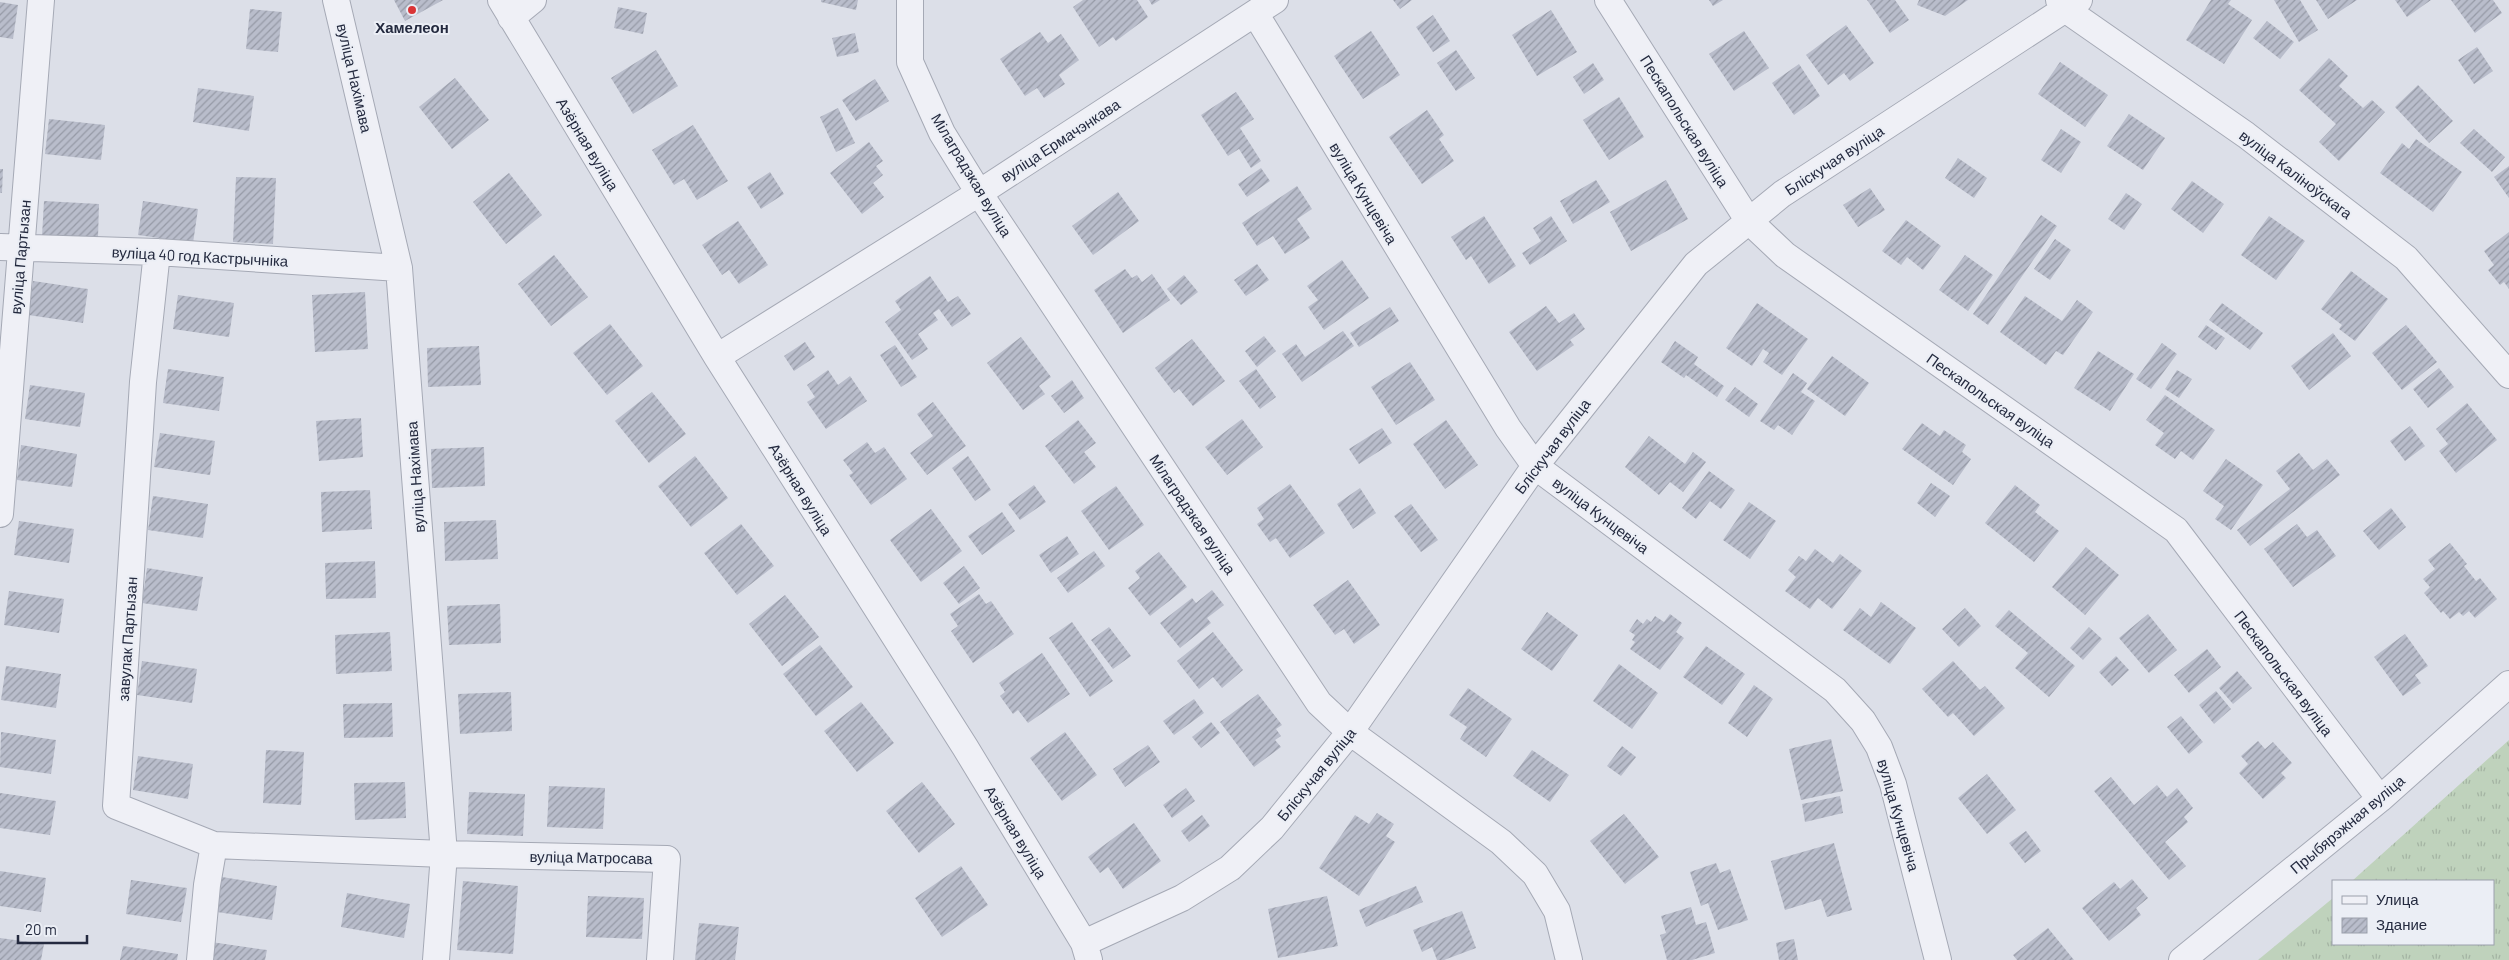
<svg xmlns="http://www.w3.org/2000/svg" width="2509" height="960" font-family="Barlow,sans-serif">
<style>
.grass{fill:url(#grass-tufts)}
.building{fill:url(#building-hatch)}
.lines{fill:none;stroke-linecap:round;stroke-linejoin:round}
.minor-casing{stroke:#a5a9b5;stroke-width:28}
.minor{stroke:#eff0f6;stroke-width:26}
.poi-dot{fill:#da3436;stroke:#ebeef5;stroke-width:2}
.labels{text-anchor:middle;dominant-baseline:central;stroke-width:4;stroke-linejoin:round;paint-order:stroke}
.poi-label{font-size:15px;font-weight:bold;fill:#242a3f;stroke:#ebeef5}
.street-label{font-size:15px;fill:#242a3f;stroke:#ebeef5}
</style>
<defs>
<pattern id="grass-tufts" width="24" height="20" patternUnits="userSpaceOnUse" patternTransform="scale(1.25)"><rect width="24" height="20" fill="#bfd2bc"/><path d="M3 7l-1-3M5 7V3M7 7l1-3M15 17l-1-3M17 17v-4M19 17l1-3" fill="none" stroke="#a4b4a3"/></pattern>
<pattern id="building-hatch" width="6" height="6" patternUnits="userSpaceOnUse" patternTransform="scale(1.25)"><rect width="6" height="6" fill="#b9bdcb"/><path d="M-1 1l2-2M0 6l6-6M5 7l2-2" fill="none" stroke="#969aa6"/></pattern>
</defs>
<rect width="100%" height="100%" fill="#dcdfe8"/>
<path class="grass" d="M2509 740V960H2258L2333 898V944H2493V881H2352Z"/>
<path class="building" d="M394 0H443L405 21Z
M821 0H858L856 10 821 2Z
M1083 0H1137L1148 17 1116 41 1113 37 1099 47 1073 7Z
M1149 0H1160L1152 5Z
M1393 0H1412L1400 9Z
M1709 0H1723L1713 6Z
M1867 0H1895L1909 20 1890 33Z
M1919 0H1968L1945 16 1917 5Z
M2211 0H2231L2228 4 2252 20 2224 64 2186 40Z
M2274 0H2300L2318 30 2299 42Z
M2316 0H2357L2328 19Z
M2395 0H2431L2407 17Z
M2451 0H2493L2502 13 2475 33Z
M0 2 18 5 13 39 0 37Z
M618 7 647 13 643 34 614 28Z
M250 9 282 12 278 52 246 49Z
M1551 10 1577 52 1537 76 1512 35Z
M1433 15 1450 41 1433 52 1416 27Z
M2267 21 2294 42 2280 59 2253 38Z
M1846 25 1874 63 1850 81 1844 73 1828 85 1806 55Z
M1371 31 1400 75 1363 99 1334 56Z
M1744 31 1769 68 1734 91 1709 54Z
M1040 32 1048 43 1061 34 1079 60 1059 75 1065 84 1044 98 1037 88 1025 96 1000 59Z
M855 33 859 52 837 57 832 38Z
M2477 47 2493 71 2474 84 2458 60Z
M656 50 678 86 633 114 611 78Z
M1456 50 1475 78 1456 91 1437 63Z
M2329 58 2348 76 2339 86 2363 108 2372 100 2385 112 2339 161 2319 142 2336 124 2299 90Z
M2060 62 2108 95 2085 127 2038 94Z
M1593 63 1604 80 1584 94 1573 77Z
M1799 64 1820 96 1794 115 1772 83Z
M455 78 489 120 452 149 419 107Z
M875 79 889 101 856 121 842 100Z
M2418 85 2453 121 2429 143 2395 107Z
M198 88 254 96 249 131 193 122Z
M1236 92 1254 119 1240 128 1261 161 1251 168 1239 149 1228 156 1201 115Z
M1619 97 1644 137 1609 160 1583 120Z
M838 108 855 143 836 152 820 117Z
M1427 110 1444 135 1439 139 1454 161 1422 184 1389 137Z
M2129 114 2165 138 2143 170 2107 146Z
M49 119 105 125 101 160 45 154Z
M693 125 728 181 697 200 684 179 674 185 652 150Z
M2061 129 2081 142 2061 173 2041 160Z
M2474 129 2505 157 2492 172 2460 143Z
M2416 139 2462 172 2433 212 2380 173 2402 143 2409 149Z
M869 142 883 161 876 166 883 175 873 183 884 197 862 214 830 173Z
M1958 158 1987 178 1974 198 1945 178Z
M2509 166V198L2494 177Z
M1261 168 1270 181 1247 197 1238 184Z
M0 169H3L2 193H0Z
M770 172 784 194 761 209 747 187Z
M509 173 542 215 506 244 473 202Z
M236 177 276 178 273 244 233 242Z
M1596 180 1610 202 1573 224 1560 201Z
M1666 180 1688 219 1631 251 1610 212Z
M2192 181 2224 204 2203 233 2171 209Z
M1297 186 1312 209 1297 219 1310 238 1285 254 1273 236 1257 246 1242 223Z
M1870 188 1885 210 1858 227 1843 205Z
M1118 192 1139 221 1093 255 1072 226Z
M2126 193 2142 204 2124 230 2108 219Z
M44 201 99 204 98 238 42 236Z
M143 201 198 209 193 243 138 235Z
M2041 215 2057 226 1988 325 1973 314Z
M1484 216 1516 266 1489 284 1471 256 1466 260 1451 237Z
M1551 216 1567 241 1530 265 1522 253 1541 241 1533 228Z
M2269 216 2305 241 2276 280 2241 255Z
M1906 220 1941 246 1923 270 1907 257 1901 265 1882 251Z
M738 221 768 265 739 284 729 270 722 275 702 245Z
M2509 232V289L2504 282 2500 285 2488 270 2494 265 2484 251Z
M2055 239 2071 250 2050 280 2034 269Z
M554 255 588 297 551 326 518 284Z
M1965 255 1993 275 1968 311 1939 290Z
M1342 260 1369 298 1324 330 1308 307 1318 300 1307 286Z
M1257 264 1269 280 1246 296 1234 280Z
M1125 269 1132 278 1137 275 1142 282 1152 274 1170 300 1123 333 1094 290Z
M2351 271 2388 299 2355 341 2339 329 2342 325 2321 309Z
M1184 275 1198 292 1181 305 1167 289Z
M930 276 948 302 958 296 971 314 952 327 939 309 933 313 938 320 918 334 928 349 912 360 885 322 901 310 895 301Z
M33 281 88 289 83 323 28 315Z
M365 292 368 349 315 352 312 295Z
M178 295 234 303 229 337 173 329Z
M2025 296 2062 321 2077 300 2093 312 2063 355 2056 351 2046 365 2000 332Z
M1757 303 1808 339 1782 375 1763 362 1769 353 1763 349 1752 366 1726 348Z
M2222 303 2263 333 2250 350 2209 320Z
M1546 306 1559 323 1574 313 1585 329 1570 340 1574 345 1537 371 1509 332Z
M1390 307 1399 321 1359 347 1350 333Z
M610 324 643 366 607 395 573 353Z
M2206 325 2225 338 2216 350 2198 337Z
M2406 325 2437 362 2402 390 2372 353Z
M1343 331 1354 346 1302 382 1282 354 1296 344 1305 357Z
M2333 333 2351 356 2309 390 2291 366Z
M1264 336 1276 351 1257 367 1245 351Z
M1021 337 1051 377 1039 386 1045 394 1023 410 987 363Z
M1192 339 1225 381 1193 406 1179 389 1174 393 1155 368Z
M1675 341 1698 357 1694 364 1724 386 1717 397 1686 375 1684 378 1661 362Z
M805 342 815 357 794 371 784 356Z
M2162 343 2177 354 2151 389 2136 379Z
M895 345 917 377 901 387 880 355Z
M479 346 481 385 428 387 427 348Z
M2098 351 2134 374 2110 411 2074 388Z
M1832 356 1869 383 1845 416 1807 389Z
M1410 362 1435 400 1396 425 1371 387Z
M2439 368 2454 387 2428 408 2413 389Z
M168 369 224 377 219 411 163 403Z
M1256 369 1276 397 1260 409 1239 381Z
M828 370 838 385 850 376 867 401 826 429 807 402 815 397 807 385Z
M2177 370 2192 379 2179 398 2165 389Z
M1793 373 1807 383 1801 392 1815 401 1792 435 1778 425 1774 430 1760 421Z
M1072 380 1084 398 1064 413 1051 396Z
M30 385 85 393 80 427 25 419Z
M1735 387 1758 404 1749 417 1725 400Z
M652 392 686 434 649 463 615 421Z
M2165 395 2215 430 2193 460 2181 451 2175 459 2155 445 2164 433 2146 420Z
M933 402 966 446 927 475 910 453 933 436 917 414Z
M2467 403 2497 440 2456 473 2439 451 2448 444 2436 429Z
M361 418 363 457 319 461 316 421Z
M1242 419 1263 447 1227 475 1205 447Z
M1078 420 1096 443 1084 452 1096 467 1074 484 1045 446Z
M1446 420 1478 465 1445 489 1413 444Z
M1922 423 1940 436 1944 430 1966 445 1962 452 1971 459 1953 485 1902 449Z
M2410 426 2425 446 2405 461 2390 441Z
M1382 428 1392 443 1359 464 1349 449Z
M160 433 215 441 210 475 154 467Z
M1649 436 1685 464 1693 452 1706 462 1683 492 1670 482 1659 495 1625 467Z
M867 442 875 453 884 447 907 479 871 505 849 475 853 473 843 460Z
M21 445 77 454 72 487 17 480Z
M484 447 485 486 432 488 431 449Z
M2299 453 2313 470 2327 459 2340 475 2250 546 2237 530 2290 489 2276 471Z
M695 456 728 498 691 527 658 486Z
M968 456 991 490 975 501 952 468Z
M2226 459 2263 485 2231 530 2215 519 2224 506 2203 491Z
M1709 471 1735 490 1721 509 1710 501 1696 519 1682 508Z
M1931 483 1950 496 1935 517 1917 503Z
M1290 484 1325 533 1290 558 1276 538 1270 542 1257 524 1264 519 1257 508Z
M1034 485 1046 502 1020 520 1008 504Z
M2015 485 2040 505 2035 512 2059 531 2034 562 1985 523Z
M1116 486 1144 525 1109 550 1081 511Z
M1360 488 1376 513 1353 529 1337 504Z
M370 490 372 529 322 532 321 492Z
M153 496 208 504 203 538 148 530Z
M1749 502 1776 521 1750 559 1723 540Z
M1411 504 1438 540 1421 552 1394 516Z
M2391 508 2406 527 2379 550 2363 531Z
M931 509 962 551 921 582 890 540Z
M1002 512 1015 531 982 555 968 536Z
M496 520 498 559 445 561 444 522Z
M19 521 74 529 69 563 14 555Z
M741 524 774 566 737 595 704 553Z
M2297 524 2307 537 2317 530 2336 556 2293 587 2264 549Z
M1067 536 1079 554 1051 573 1039 555Z
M2450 543 2467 564 2464 566 2476 581 2480 578 2497 599 2475 618 2469 611 2463 616 2459 612 2450 619 2443 611 2441 613 2424 593 2430 587 2423 579 2435 569 2428 560Z
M2086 547 2119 575 2085 615 2052 587Z
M1815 549 1833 563 1840 554 1862 571 1832 609 1818 598 1810 609 1785 591 1796 577 1788 570 1799 556 1806 561Z
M1094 551 1105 566 1068 593 1057 578Z
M1159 552 1187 587 1150 616 1128 588 1140 578 1135 571Z
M375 561 376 598 326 599 325 563Z
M964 566 980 588 959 604 943 583Z
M147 568 203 577 197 611 142 603Z
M1348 580 1380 625 1354 644 1344 629 1335 635 1313 605Z
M1212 590 1224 605 1207 618 1211 623 1180 648 1160 623 1192 598 1196 603Z
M9 591 64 599 59 633 4 625Z
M979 594 986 604 991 601 1014 634 973 663 951 631 958 626 950 614Z
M785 595 819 637 782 666 749 624Z
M1881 602 1916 628 1890 664 1843 630 1860 608 1871 617Z
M500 604 501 643 449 645 447 606Z
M1965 608 1981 626 1959 647 1942 629Z
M2009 610 2075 666 2049 697 2015 668 2028 653 1995 626Z
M1547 612 1578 635 1552 671 1521 649Z
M1670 614 1682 623 1676 632 1684 638 1660 670 1630 649 1635 642 1632 640 1635 635 1629 631 1637 619 1643 624 1647 619 1651 622 1655 616 1664 622Z
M2148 614 2177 650 2149 673 2119 638Z
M1072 622 1113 681 1090 697 1049 638Z
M1109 627 1131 656 1113 669 1091 640Z
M2089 627 2102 639 2083 660 2070 648Z
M390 632 392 671 336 674 335 635Z
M1213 632 1243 670 1222 688 1213 677 1199 689 1177 661Z
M2405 634 2428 666 2415 675 2421 683 2403 696 2374 657Z
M820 645 853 687 816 716 783 674Z
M1706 646 1745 674 1722 705 1683 677Z
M2207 649 2221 667 2189 693 2174 675Z
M1042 653 1070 694 1028 723 1018 710 1013 714 1000 696 1005 692 999 683Z
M2116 656 2129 670 2112 686 2099 672Z
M142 661 197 669 192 703 137 695Z
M1953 661 1980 690 1985 686 2005 708 1974 736 1953 713 1948 717 1922 689Z
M1619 664 1658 693 1632 729 1593 701Z
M6 666 61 674 56 708 1 700Z
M2237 671 2252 688 2233 704 2219 688Z
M1754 685 1773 699 1747 737 1728 723Z
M1468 688 1512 719 1486 757 1460 739 1467 727 1449 715Z
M2216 691 2231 709 2214 724 2199 705Z
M511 692 512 731 460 734 458 694Z
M1258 694 1282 725 1276 729 1281 736 1275 740 1281 747 1254 767 1220 722Z
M1194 699 1204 713 1174 735 1163 721Z
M861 702 894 743 857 772 824 731Z
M392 703 393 737 344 738 343 704Z
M2181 716 2203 742 2189 754 2167 727Z
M1211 722 1220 733 1201 748 1192 737Z
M1 732 56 740 51 774 0 767Z
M1065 732 1097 775 1062 801 1030 758Z
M1831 739 1843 791 1801 800 1789 749Z
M2258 741 2265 749 2273 742 2292 763 2281 773 2286 778 2263 799 2239 773 2248 764 2241 756Z
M1148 745 1160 762 1125 787 1113 769Z
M1622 746 1636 757 1621 776 1607 766Z
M266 750 304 752 301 805 263 803Z
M1532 750 1569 775 1550 802 1513 776Z
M138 756 193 764 188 799 133 790Z
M1987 774 2016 810 1987 834 1958 798Z
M2111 777 2134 805 2157 785 2167 797 2177 788 2193 808 2184 817 2188 822 2165 842 2186 866 2169 880 2094 791Z
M405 782 406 818 355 820 354 783Z
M922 782 955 824 919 853 886 811Z
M549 786 605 788 603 829 547 827Z
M1186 788 1195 801 1172 818 1163 805Z
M469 792 525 794 523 836 467 834Z
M0 793 56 801 50 835 0 828Z
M1840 796 1843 813 1805 822 1802 804Z
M1377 813 1394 824 1386 836 1395 842 1359 896 1319 868 1355 815 1369 824Z
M1624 814 1659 857 1625 884 1590 841Z
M1202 815 1210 826 1189 842 1181 831Z
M1134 823 1161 861 1123 889 1108 867 1100 873 1088 857Z
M2026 831 2041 851 2025 863 2009 843Z
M1834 843 1852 910 1827 917 1821 899 1785 910 1771 861Z
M1716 863 1720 873 1730 869 1748 920 1718 930 1708 903 1701 906 1690 872Z
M961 866 988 905 942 937 915 898Z
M0 871 46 878 41 912 0 906Z
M222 877 277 886 272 920 217 912Z
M2132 879 2148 898 2136 908 2141 915 2109 941 2082 908 2114 882 2120 889Z
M131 880 187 888 181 922 126 914Z
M463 881 518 886 513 954 457 950Z
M1416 886 1423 902 1366 927 1359 910Z
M347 893 410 904 404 938 341 927Z
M588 896 644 898 642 939 586 937Z
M1327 896 1338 946 1278 958 1268 909Z
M1691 907 1696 925 1706 922 1715 953 1692 960H1667L1660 935 1666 933 1661 916Z
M1462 911 1476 948 1444 960H1437L1432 947 1422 952 1413 930Z
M699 923 739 927 735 960H695Z
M2048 928 2074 960H2017L2013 955Z
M0 938 44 944 41 960H0Z
M1794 939 1798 960H1779L1776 943Z
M211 942 267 950 265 960H209Z
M123 946 178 954 177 960H120Z"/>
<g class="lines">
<defs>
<path id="minor" d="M336 0 399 268 444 854 436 960
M501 0 717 357 965 747 1084 943 1089 960
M910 0V62L942 133 979 193 1319 703 1350 732 1501 842 1535 874 1557 911 1569 960
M1608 0 1748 220 1785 255 2176 530 2380 799
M2059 0 2065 9 2246 135 2406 258 2509 375
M1255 13 1508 428 1535 466 1835 690 1863 721 1879 747 1893 784 1938 960
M511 18 533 0
M0 247 157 252 399 268
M157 252 143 382 116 806 214 845 444 854 667 859 660 960
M717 357 979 193 1275 0
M0 514 41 0
M1084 943 1182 898 1230 868 1272 828 1350 732 1535 466 1696 264 1782 194 2079 0
M200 960 207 885 214 845
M2182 960 2380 799 2509 684"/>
</defs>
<use href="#minor" class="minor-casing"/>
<use href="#minor" class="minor"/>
</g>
<circle class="poi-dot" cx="412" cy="10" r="5"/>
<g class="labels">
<g class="poi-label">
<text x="412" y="27">Хамелеон</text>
</g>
<g class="street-label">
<text transform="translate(355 78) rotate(77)">вуліца Нахімава</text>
<text transform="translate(1685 121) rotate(58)">Пескапольская вуліца</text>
<text transform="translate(1060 140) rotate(-33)">вуліца Ермачэнкава</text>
<text transform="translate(588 144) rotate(59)">Азёрная вуліца</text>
<text transform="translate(1834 160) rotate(-33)">Бліскучая вуліца</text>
<text transform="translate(2296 174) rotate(37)">вуліца Каліноўскага</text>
<text transform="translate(972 175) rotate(59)">Мілаградзкая вуліца</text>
<text transform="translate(1364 193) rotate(59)">вуліца Кунцевіча</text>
<text transform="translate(200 256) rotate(3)">вуліца 40 год Кастрычніка</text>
<text transform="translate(20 257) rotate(-85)">вуліца Партызан</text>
<text transform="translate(1991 400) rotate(35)">Пескапольская вуліца</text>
<text transform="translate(1552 446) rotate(-53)">Бліскучая вуліца</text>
<text transform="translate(415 477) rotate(-94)">вуліца Нахімава</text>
<text transform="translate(801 489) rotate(58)">Азёрная вуліца</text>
<text transform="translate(1193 514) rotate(56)">Мілаградзкая вуліца</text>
<text transform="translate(1601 515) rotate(37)">вуліца Кунцевіча</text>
<text transform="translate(127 639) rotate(-86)">завулак Партызан</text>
<text transform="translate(2284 673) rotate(53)">Пескапольская вуліца</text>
<text transform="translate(1316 774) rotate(-51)">Бліскучая вуліца</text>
<text transform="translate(1899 815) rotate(74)">вуліца Кунцевіча</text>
<text transform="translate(2347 824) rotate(-40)">Прыбярэжная вуліца</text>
<text transform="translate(1016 832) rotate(59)">Азёрная вуліца</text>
<text transform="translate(591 857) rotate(1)">вуліца Матросава</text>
</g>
</g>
<rect x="2332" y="880" width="162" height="65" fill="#ebeef5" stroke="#9ba0ac"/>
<rect x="2342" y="896" width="25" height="8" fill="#eff0f6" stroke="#9ba0ac"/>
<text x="2376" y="905" font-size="15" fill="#242a3f">Улица</text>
<rect x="2342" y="918" width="25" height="15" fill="url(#building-hatch)" stroke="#9ba0ac"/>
<text x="2376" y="930" font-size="15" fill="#242a3f">Здание</text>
<path d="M18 935v8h69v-8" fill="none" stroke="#242a3f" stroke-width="2.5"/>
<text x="25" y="935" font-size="15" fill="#242a3f" stroke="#ebeef5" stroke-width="4" paint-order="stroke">20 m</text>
</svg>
